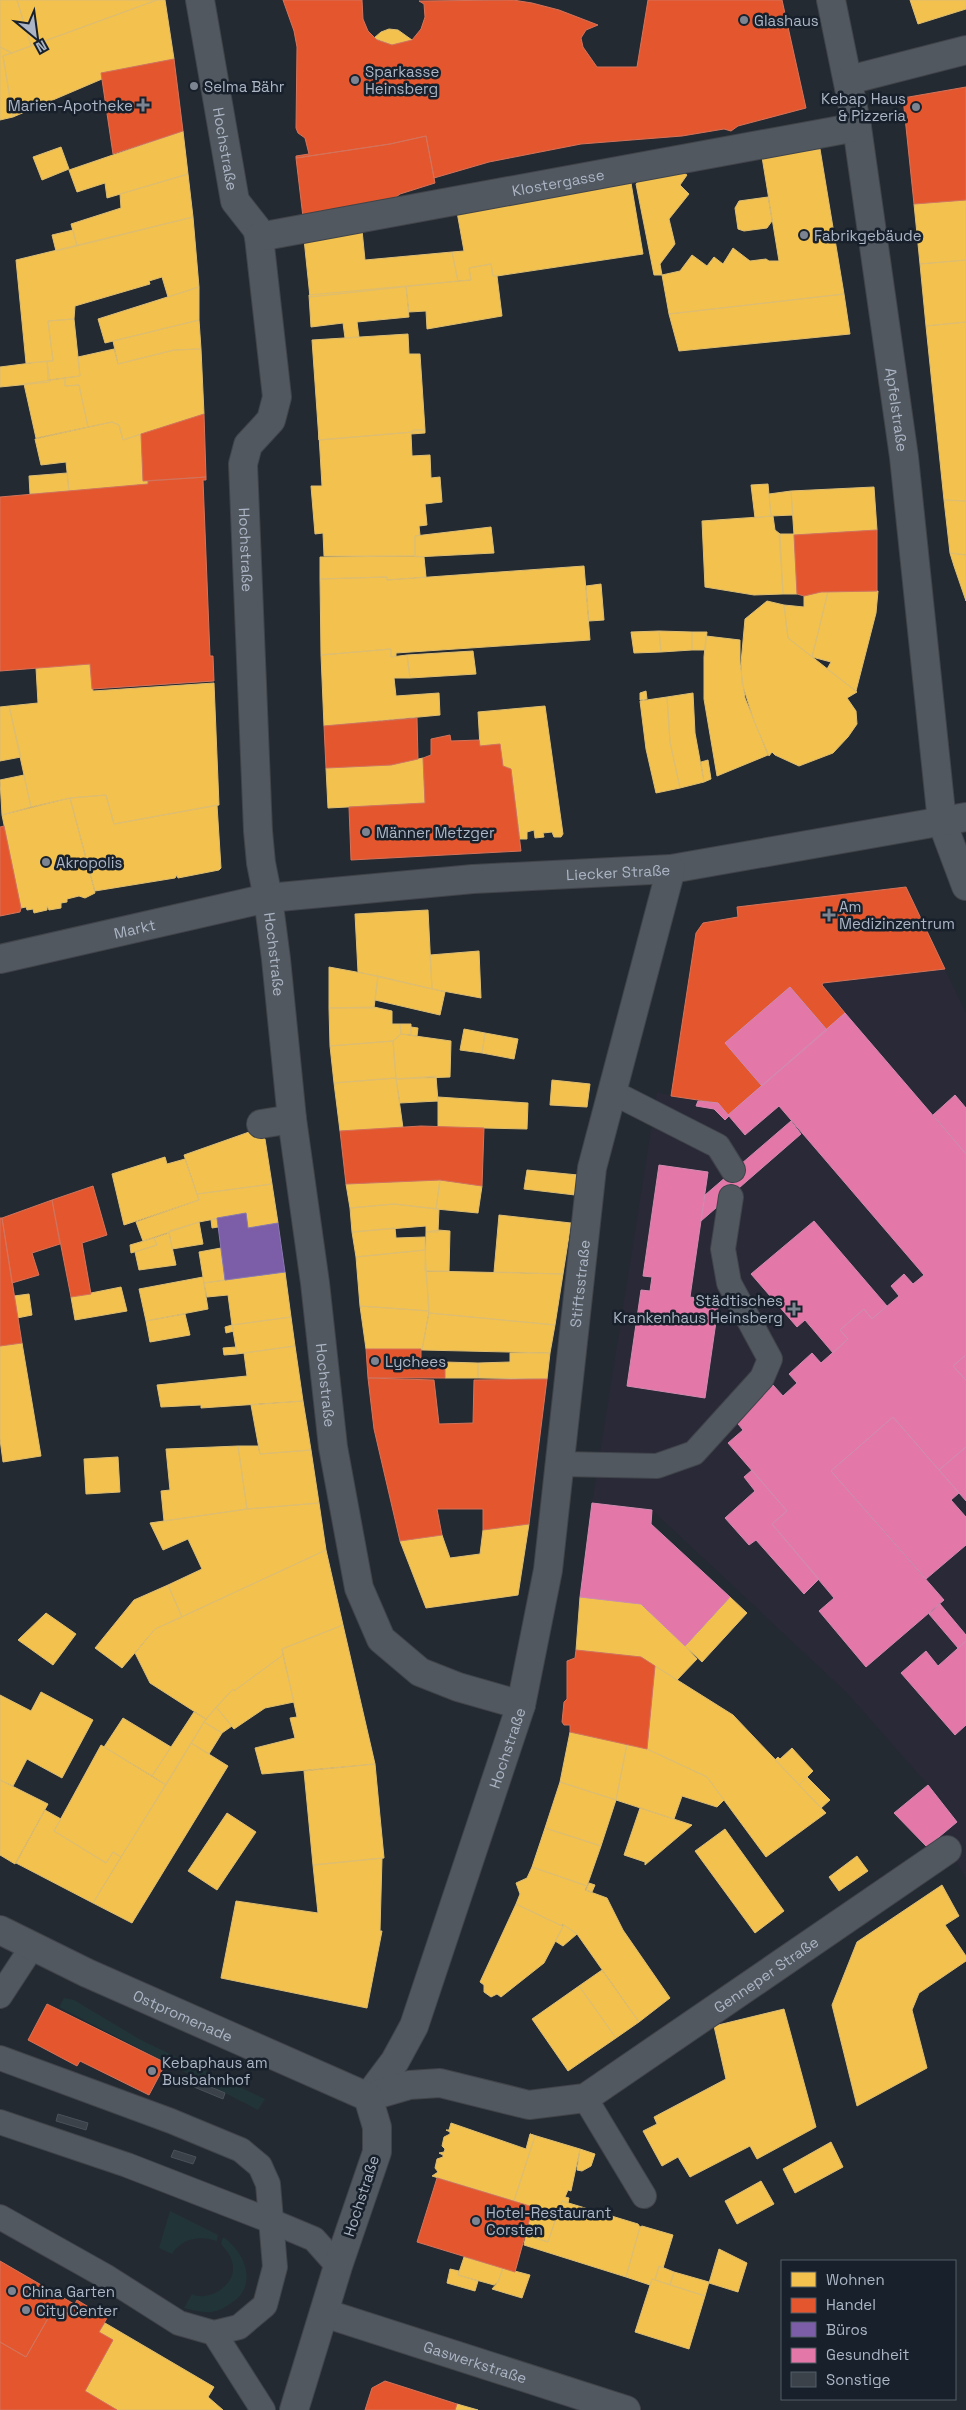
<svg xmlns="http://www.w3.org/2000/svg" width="966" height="2410" font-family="'Space Grotesk',sans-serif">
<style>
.medical{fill:#2a2937}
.green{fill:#213437}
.homes{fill:#f2c14e;stroke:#ddbd72}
.shops{fill:#e4572e;stroke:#d3735b}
.offices{fill:#7b5ea7;stroke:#8978b0}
.health{fill:#e377a8;stroke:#d28ab1}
.building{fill:#3c4249;stroke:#4b515a}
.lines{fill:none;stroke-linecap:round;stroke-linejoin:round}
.service-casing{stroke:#40444a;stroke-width:26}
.pedestrian-casing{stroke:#40444a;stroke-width:30}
.minor-casing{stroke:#40444a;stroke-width:30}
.tertiary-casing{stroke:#40444a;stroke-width:30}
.service{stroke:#525860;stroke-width:24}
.pedestrian{stroke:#525860;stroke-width:28}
.minor{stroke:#525860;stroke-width:28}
.tertiary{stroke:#525860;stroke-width:28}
.poi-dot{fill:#7c8491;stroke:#17202b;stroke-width:2}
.labels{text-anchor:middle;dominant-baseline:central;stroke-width:5;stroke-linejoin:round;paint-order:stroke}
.poi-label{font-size:15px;fill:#abb5c5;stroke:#17202b;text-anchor:start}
.street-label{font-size:15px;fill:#abb5c5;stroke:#17202b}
</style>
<rect width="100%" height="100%" fill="#242a31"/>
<path class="medical" d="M945 969 966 1013V1879L942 1835 957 1821 928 1785 847 1693 652 1510 592 1503 657 1092 671 1096 718 1103 728 1115 845 1014 822 985 823 983Z"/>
<path class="green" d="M64 1998 74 2000 141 2040 265 2099 258 2110 59 2007Z
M170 2211 218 2235 217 2241C200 2235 182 2238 172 2254L159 2248Z
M223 2237C245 2252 258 2284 233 2302 226 2307 219 2311 212 2312 202 2313 193 2310 184 2308L192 2294C207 2302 233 2287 233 2269 233 2258 228 2252 221 2244Z"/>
<path class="homes" d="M0 0H17L31 46 12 53 0 47Z
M17 0H157L31 46Z
M157 0H165L174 59 101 73 102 79 13 117 3 56Z
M910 0H966V9L918 24Z
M389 29 398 30 412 40 392 45 374 38 381 32Z
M0 47 12 53 3 56 13 117 0 120Z
M183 131 188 174 107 198 105 183 77 192 69 170Z
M61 147 69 169 42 180 33 157Z
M820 149 844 294 669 314 662 275 680 271 692 255 707 266 714 257 723 264 733 248 750 261 766 259 769 261H779L762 157Z
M678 169 687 175 680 185 689 194 669 219 675 244 660 264 662 275H654L636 184 643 176Z
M188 174 193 217 77 246 71 224 121 208 120 194Z
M630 177 643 254 497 276H493L491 264 469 268 471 280 458 281 452 252 464 251 457 212Z
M768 197 772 221 767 228 744 231 738 229 735 208 739 201Z
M966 200V260L920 264 914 204Z
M193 217 199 287 168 297 162 277 149 281 150 284 75 306 74 319 48 321 53 361 26 363 16 260Z
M73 230 77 246 56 251 52 235Z
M362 230 365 260 452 252 458 281 310 297 304 239Z
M966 260V322L926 326 920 264Z
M491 264 493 276H497L502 316 427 329 426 311 409 312 406 286 471 280 469 268Z
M406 286 409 317 357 322 359 337 345 338 343 323 311 327 309 295Z
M199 287V320L105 343 98 319Z
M844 294 850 334 679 351 669 314Z
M74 319 80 376 48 380 47 361H53L48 321Z
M199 320 201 349 174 350 118 364 113 341Z
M966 322V501L944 500 926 326Z
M408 334 409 354H420L425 430H413V432L319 440 312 340Z
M114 349 118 364 174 350 201 349 204 414 123 440 119 425 112 422 88 427 79 385 65 386V378L80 376 78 357Z
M47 361 50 382 0 387V367Z
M65 378V386L79 385 88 427 36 438 24 384Z
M112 422 119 425 123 440 141 434 143 481H148V484L69 491 66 462 41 465 35 439Z
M413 430H425V433L411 434 412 456 430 455 431 478 440 477 442 502 425 504 427 525 419 526 420 535 415 536V556H324L323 533 315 534 311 486H322L319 435V440L413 432Z
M67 473 69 491 30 494 29 476Z
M768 484 771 516 755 518 751 485Z
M874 487 877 530 794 535 791 491Z
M791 491 793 515 771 516 769 494Z
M944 500 966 501V555L950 553Z
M773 516 775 530 780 534 783 594 754 595 705 587 702 521Z
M491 527 494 553 415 557V536Z
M779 534H794L797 594H783Z
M950 553 966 555V601L954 566Z
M415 556 424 557 426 577 387 580V577L320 579V557Z
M584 566 590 640 396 653V656L391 657V649L321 655 320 579 387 577V580Z
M601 584 604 620 589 621 586 586Z
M878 591 876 613 856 691 827 669 831 662 812 657 828 592Z
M821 592H828L812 657 788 638 784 605 804 607V596Z
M767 601 784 605 788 638 857 692 847 698 856 711 857 724 848 737 833 753 799 766 775 755 772 752 769 756 754 721 742 683 741 663 745 619Z
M659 631 692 632V650L661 652Z
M659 631 661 652 634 653 631 632Z
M692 632H707L705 650H692Z
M706 636 740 640V663L745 698 768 755 717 776 704 699V657Z
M391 649V657L407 655 410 678H394L396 696 439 693 440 715 324 726 321 655Z
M473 651 476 674 410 678 407 655Z
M90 664 93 691 214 683 219 805 114 824 106 795 70 798 31 807 9 706 38 703 36 668Z
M646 691 647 699 640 700V693Z
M693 693 695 733 704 782 680 788 670 742 667 697Z
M667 697 670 742 680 788 656 793 646 749 640 701Z
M9 706 21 757 0 761V707Z
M545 706 563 834 561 837H554L552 832 543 833 544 837 535 838 534 830 527 832V839H520L511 769 503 766 500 744 480 746 478 712Z
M423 758 425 803 328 808 326 768 391 765Z
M708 760 711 779 704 782 701 762Z
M24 775 31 807 2 815 0 780Z
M106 795 114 824 217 805 221 868 219 870 178 878 177 875 175 878 95 891 70 798Z
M70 798 95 893 85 898 79 896 67 899V902L61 903V908L49 910 47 906V910L34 913 33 909 27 910 26 907 21 908 2 815Z
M428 910 432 989 358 972 355 914Z
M479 951 481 998 432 989 430 955Z
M329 967 378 976 374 1008H329Z
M378 976 445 992 440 1015 375 1000Z
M374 1007 392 1011V1024H400L401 1034 393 1041 330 1046 329 1008Z
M400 1024H411V1035L401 1034Z
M411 1027 418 1028 417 1036 411 1035Z
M464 1029 485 1033 482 1053 460 1050Z
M485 1033 518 1039 514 1059 482 1053Z
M401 1034 451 1041 450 1077 396 1079 393 1041Z
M393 1041 396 1078 334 1083 330 1046Z
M436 1076 438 1101 400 1103 396 1079Z
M396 1078 403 1128 340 1131 334 1083Z
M552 1080 590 1084 587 1107 550 1105Z
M438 1097 528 1103 527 1129 438 1127Z
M252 1131 265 1139 272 1184 197 1194 184 1155Z
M165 1157 167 1164 185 1159 199 1200 124 1225 112 1174Z
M527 1170 578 1175 575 1195 524 1189Z
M440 1180 482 1186 478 1213 436 1209Z
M440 1180 436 1209 394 1204 350 1208 346 1184Z
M272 1184 278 1223 248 1228 246 1213 199 1222 143 1241 136 1222 199 1200 197 1194Z
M394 1204 439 1209 438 1232H426V1226L352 1232 350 1208Z
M499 1215 571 1223 563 1274 494 1272Z
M217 1218 218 1227 212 1228 211 1220Z
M199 1222 203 1244 172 1249 169 1231Z
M395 1228 396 1238 425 1237V1250L356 1257 352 1232Z
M438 1230 450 1231 449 1271H425L426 1232Z
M169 1233 176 1265 139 1270 135 1252 157 1245 154 1238Z
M154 1238 157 1245 131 1253 130 1245Z
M221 1248 225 1280 204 1283 199 1252Z
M425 1250 429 1311 360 1306 356 1257Z
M426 1271 563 1274 555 1325 429 1313Z
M285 1272 291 1317 232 1325 228 1295 207 1297 204 1283Z
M203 1277 208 1309 146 1321 139 1289Z
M121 1287 127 1311 75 1320 71 1297Z
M29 1294 32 1315 17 1318 14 1296Z
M360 1306 429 1311 422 1350 366 1349Z
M429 1313 555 1325 550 1353 422 1350Z
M185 1314 190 1335 150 1342 146 1321Z
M291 1317 295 1346 237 1354 232 1325Z
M232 1325 234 1331 226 1333 225 1327Z
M22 1343 41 1456 3 1462 0 1439V1346Z
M295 1346 303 1401 201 1408V1405L161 1407 157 1385 247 1376 244 1353Z
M236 1347 237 1354 224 1355 223 1348Z
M510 1353H550L547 1379 478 1378V1363L510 1362Z
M445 1362 478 1363V1378H445Z
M303 1401 311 1450 260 1454 251 1405Z
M238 1446 247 1509 164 1521 161 1491 170 1490 166 1449Z
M238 1446H258L260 1454 311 1450 319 1503 247 1509Z
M118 1457 120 1492 86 1494 84 1459Z
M319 1503 326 1550 182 1617 168 1585 202 1569 188 1539 163 1550 150 1523 247 1509Z
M529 1524 518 1595 426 1608 400 1541 442 1535 450 1558 480 1554 483 1530Z
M326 1550 343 1625 282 1649 283 1655 234 1691 233 1689 206 1719 150 1683 135 1653 155 1629Z
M168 1585 182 1617 155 1629 122 1668 95 1648 134 1600Z
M580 1597 641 1604 677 1637 697 1659 677 1680 641 1657 576 1650Z
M730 1597 747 1613 702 1662 685 1646Z
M46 1613 76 1634 53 1665 18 1640Z
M343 1625 375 1764 262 1774 255 1748 295 1738 290 1718 297 1717 282 1649Z
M283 1655 294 1702 265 1708 234 1729 216 1707 233 1689 234 1691Z
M655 1666 733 1715 826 1813 766 1857 707 1777 647 1749Z
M41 1692 93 1720 62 1778 27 1759 13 1786 0 1780V1695L31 1711Z
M216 1707 232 1726 222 1733 204 1722Z
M194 1712 206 1719 166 1785 152 1776Z
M123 1718 171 1747 152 1776 104 1747Z
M204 1722 222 1733 209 1754 191 1743Z
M570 1732 627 1744 616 1800 560 1782Z
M191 1743 228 1766 132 1923 93 1903Z
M627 1744 647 1749 707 1777 724 1800 717 1807 682 1796 674 1819 616 1800Z
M101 1745 166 1785 121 1857 113 1852 106 1863 54 1831Z
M792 1748 813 1771 799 1785 775 1760 778 1757 780 1759Z
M375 1764 384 1858 313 1865 304 1771Z
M807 1777 830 1800 821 1808 799 1785Z
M0 1780 48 1804 15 1864 0 1855Z
M560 1782 616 1800 601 1846 545 1828Z
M640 1808 692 1825 645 1865V1862L624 1855Z
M45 1810 61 1819 54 1831 106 1863 113 1852 121 1857 93 1903 16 1863Z
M227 1813 256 1832 217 1890 188 1871Z
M545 1828 601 1846 587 1886 532 1867Z
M725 1829 784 1911 755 1933 695 1851Z
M857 1856 868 1871 839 1891 829 1877Z
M382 1858 380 1931H382L367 2008 221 1978 236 1901 318 1913 313 1865Z
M532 1867 587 1886 585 1890 607 1898 623 1930 670 1998 639 2022 577 1934 562 1924V1926L516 1904 520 1894 516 1883 527 1878Z
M589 1883 595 1885 592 1892 586 1890Z
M942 1885 959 1916 945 1925 966 1956V1961L919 1993 912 2010 927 2068 857 2106 832 2005 857 1942Z
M516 1904 562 1926 564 1925 544 1963 501 1997 497 1994 491 1997 484 1992V1985L480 1982Z
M564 1925 577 1934 563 1946 555 1941Z
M602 1970 639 2022 616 2038 579 1986Z
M579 1986 616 2038 568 2071 532 2019Z
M784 2009 816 2127 757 2159 750 2146 690 2177 678 2157 662 2166 643 2131 657 2124 654 2117 726 2079 714 2026Z
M451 2123 526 2149 530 2134 535 2136 514 2201 432 2176 438 2172 435 2168 437 2159 443 2157V2155L439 2153 444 2152 445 2149 442 2146 444 2137 450 2134V2132L446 2130H449Z
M530 2134 580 2149 571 2191 568 2190 565 2197 569 2198 568 2203 562 2201 557 2215 514 2201 535 2136Z
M831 2142 843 2167 795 2193 783 2169Z
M580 2149 595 2154 591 2166 582 2171 577 2170Z
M761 2181 774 2204 737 2224 725 2201Z
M562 2201 638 2224 640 2227 626 2277 524 2245 526 2235 548 2242Z
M533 2207 557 2215 548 2242 524 2234Z
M642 2226 673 2235 663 2268 659 2266 655 2280 652 2279 650 2285 626 2277 640 2227Z
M719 2249 747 2263 738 2292 709 2283Z
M464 2257 503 2268 498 2282 494 2285 458 2275Z
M659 2266 674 2272 670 2285 655 2280Z
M503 2268 530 2275 522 2298 492 2289 498 2282Z
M450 2269 459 2271 458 2275 478 2281 475 2291 447 2283Z
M674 2272 709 2282 705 2296 670 2285Z
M652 2279 705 2296 689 2349 635 2332Z
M105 2323 214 2387 208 2397 223 2410H117L85 2391 113 2340 99 2332Z
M457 2404 478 2410H455Z"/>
<path class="shops" d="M283 0H362L363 19 368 31 377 40 392 45 412 40 421 29 425 17 424 4 419 1 513 0 532 3 559 10 598 25 586 30 581 38 583 47 597 67H637L648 0H782L806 108 738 126 731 131 724 129 682 136 581 144 489 162 434 178 426 136 390 144 296 158V156L309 154 305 138 298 133 296 128 297 47 294 31Z
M174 59 183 131 113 154 101 73Z
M966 87V200L914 204 903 98Z
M426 136 435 183 400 194 385 205 303 217 296 158 390 144Z
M204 414 206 477 143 481 141 434Z
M206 477V480H203L210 656H213L214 681 92 689 90 664 0 671V497L148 484V481Z
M877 530V591L821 592 804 596 797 594 794 535Z
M417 718 418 759 391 765 326 768 324 726Z
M450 735 451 741 479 740 480 746 500 744 503 766 511 769 521 851 351 860 349 807 425 803 423 758 431 755V739Z
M4 826 21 908 20 912 0 916V827Z
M906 887 945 969 823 983 822 985 845 1013 827 1030 790 987 725 1043 762 1086 728 1115 718 1103 671 1096 696 933 703 923 738 917 737 907Z
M421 1126 484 1128 482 1186 440 1180 346 1184 340 1131Z
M93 1186 107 1235 82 1243 91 1294 71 1297 52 1200Z
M52 1200 60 1244 32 1253 39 1275 12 1283 2 1218Z
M0 1218H2L22 1343 0 1346Z
M366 1349H421V1362H445V1378H368Z
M368 1378 434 1380 439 1424 473 1423 474 1380 547 1379 529 1524 483 1530V1509H437L442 1535 400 1541 374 1429Z
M576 1650 641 1657 655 1666 647 1749 570 1732V1725H564L562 1722 564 1702 567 1699V1661L575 1658Z
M47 2004 166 2063 149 2095 80 2061 77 2066 28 2040Z
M437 2178 533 2207 515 2272 417 2242Z
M0 2261 74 2304 69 2314 55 2306 26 2357 0 2342Z
M77 2300 107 2318 99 2332 113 2340 85 2391 117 2410H0V2342L26 2357 55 2306 69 2314Z
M385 2381 457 2404 455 2410H365L372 2388Z"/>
<path class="offices" d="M246 1213 248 1228 278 1223 285 1272 225 1280 217 1218Z"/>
<path class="health" d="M790 987 827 1030 762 1086 725 1043Z
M845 1013 966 1154V1355L953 1366 966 1380V1447L939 1470 893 1417 831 1471 944 1600 866 1667 819 1611 834 1598 772 1524 787 1511 728 1443 743 1430 734 1419 773 1385 783 1396 797 1383 789 1374 812 1353 821 1363 848 1339 840 1330 864 1309 872 1319 899 1296 891 1286 904 1274 913 1284 924 1275 779 1106 745 1135 728 1115Z
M955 1095 966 1108V1154L933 1115Z
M698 1101 718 1103 729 1116 725 1120 714 1109 696 1106Z
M791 1121 801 1134 701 1221 705 1195Z
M659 1165 708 1172 690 1297 719 1301 705 1398 627 1386 641 1290 650 1291 652 1277 643 1276Z
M814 1221 887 1306 872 1319 864 1309 840 1330 848 1339 833 1353 805 1320 797 1327 751 1274Z
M966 1355V1380L953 1366Z
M893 1417 959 1493 951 1500 966 1517V1545L926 1579 831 1471Z
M966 1447V1501L939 1470Z
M752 1470 787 1511 772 1524 819 1579 804 1594 756 1540 749 1545 725 1518 755 1491 744 1477Z
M592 1503 652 1510 651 1524 730 1597 685 1646 641 1604 580 1597Z
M940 1604 966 1635V1641L958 1648 929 1614Z
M966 1641V1725L955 1735 901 1673 926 1651 938 1666Z
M928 1785 957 1822 927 1847 894 1813Z"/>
<path class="building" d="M197 2081 225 2093 223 2099 194 2087Z
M58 2114 88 2123 86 2130 56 2121Z
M174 2150 196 2157 193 2164 171 2157Z"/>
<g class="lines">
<defs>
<path id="service" d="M612 1092 718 1146 733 1170
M560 1464 657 1466 694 1453 762 1378 770 1359 729 1283 723 1249 731 1197
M0 1996 32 1947
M0 2058 171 2121 241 2150 260 2166 268 2184 275 2267 265 2305 239 2327 214 2333 179 2323 105 2276 0 2217
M585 2098 644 2196
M0 2122 127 2165 271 2221 314 2239 338 2266
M214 2333 263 2410"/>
<path id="pedestrian" d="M261 1124 292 1119"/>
<g id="minor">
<path id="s1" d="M200 0 235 201 257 229 259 237 277 397 271 420 248 445 243 464 258 831 261 863 268 898 276 959 292 1119 315 1283 333 1447 359 1588 381 1639 420 1672 458 1687 521 1705"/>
<path id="s2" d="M831 0 857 127 904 457 942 822 966 886"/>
<path d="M849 80 966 50"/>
<path id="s3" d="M259 237 857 127"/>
<path id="s4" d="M0 959 268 898 473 879 671 869 966 817"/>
<path id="s5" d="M368 2097 395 2061 414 2026 521 1705 548 1570 592 1168 671 869"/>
<path id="s6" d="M368 2097 409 2085 440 2083 529 2105 585 2098 947 1850"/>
<path id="s7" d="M324 2313 626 2410"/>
</g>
<g id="tertiary">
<path id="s8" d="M0 1930 87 1973 368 2097 377 2127V2152L338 2266 294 2410"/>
</g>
</defs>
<use href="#service" class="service-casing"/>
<use href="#pedestrian" class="pedestrian-casing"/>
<use href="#minor" class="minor-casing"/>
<use href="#tertiary" class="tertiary-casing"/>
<use href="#service" class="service"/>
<use href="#pedestrian" class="pedestrian"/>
<use href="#minor" class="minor"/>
<use href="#tertiary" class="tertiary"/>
</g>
<g class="poi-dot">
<circle cx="744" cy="20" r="5"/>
<circle cx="355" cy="80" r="5"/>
<circle cx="194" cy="86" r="5"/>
<path d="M140.5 97.5h5v5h5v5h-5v5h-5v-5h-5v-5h5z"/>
<circle cx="916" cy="107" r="5"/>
<circle cx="804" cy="235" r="5"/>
<circle cx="366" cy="832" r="5"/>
<circle cx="46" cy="862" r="5"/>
<path d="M826.5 907.5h5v5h5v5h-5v5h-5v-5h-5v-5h5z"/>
<path d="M791.5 1301.5h5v5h5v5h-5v5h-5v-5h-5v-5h5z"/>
<circle cx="375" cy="1361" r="5"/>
<circle cx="152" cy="2071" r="5"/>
<circle cx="476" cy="2221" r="5"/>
<circle cx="12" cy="2291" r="5"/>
<circle cx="26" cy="2310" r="5"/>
</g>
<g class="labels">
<g class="poi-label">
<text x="754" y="20">Glashaus</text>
<text x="365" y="71">Sparkasse<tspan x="365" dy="17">Heinsberg</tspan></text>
<text x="204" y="86">Selma Bähr</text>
<text x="906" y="98" text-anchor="end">Kebap Haus<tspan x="906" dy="17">&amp; Pizzeria</tspan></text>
<text x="133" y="105" text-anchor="end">Marien-Apotheke</text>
<text x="814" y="235">Fabrikgebäude</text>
<text x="376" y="832">Männer Metzger</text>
<text x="56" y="862">Akropolis</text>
<text x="839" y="906">Am<tspan x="839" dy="17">Medizinzentrum</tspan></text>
<text x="783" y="1300" text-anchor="end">Städtisches<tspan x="783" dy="17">Krankenhaus Heinsberg</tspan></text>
<text x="385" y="1361">Lychees</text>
<text x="162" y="2062">Kebaphaus am<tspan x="162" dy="17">Busbahnhof</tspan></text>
<text x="486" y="2212">Hotel-Restaurant<tspan x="486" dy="17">Corsten</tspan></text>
<text x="22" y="2291">China Garten</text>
<text x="36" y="2310">City Center</text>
</g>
<g class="street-label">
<text stroke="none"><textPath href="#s1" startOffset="151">Hochstraße</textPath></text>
<text stroke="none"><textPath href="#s3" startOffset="304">Klostergasse</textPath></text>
<text stroke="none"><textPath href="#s2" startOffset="415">Apfelstraße</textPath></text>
<text stroke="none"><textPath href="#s1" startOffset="572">Hochstraße</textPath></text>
<text stroke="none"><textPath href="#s4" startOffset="626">Liecker Straße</textPath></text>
<text stroke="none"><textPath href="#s4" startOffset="138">Markt</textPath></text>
<text stroke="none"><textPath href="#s1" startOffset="978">Hochstraße</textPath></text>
<text stroke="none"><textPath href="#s5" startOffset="849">Stiftsstraße</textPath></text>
<text stroke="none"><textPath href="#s1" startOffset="1412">Hochstraße</textPath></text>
<text stroke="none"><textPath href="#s5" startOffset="378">Hochstraße</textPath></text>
<text stroke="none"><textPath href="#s6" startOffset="441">Genneper Straße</textPath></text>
<text stroke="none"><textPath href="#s8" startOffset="202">Ostpromenade</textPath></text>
<text transform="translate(361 2196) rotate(-72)">Hochstraße</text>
<text stroke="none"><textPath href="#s7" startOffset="159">Gaswerkstraße</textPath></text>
</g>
</g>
<rect x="781" y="2260" width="175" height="140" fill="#17202b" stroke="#525c69"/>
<rect x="791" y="2272" width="25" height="15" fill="#f2c14e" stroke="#525c69"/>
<text x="826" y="2285" font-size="15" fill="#abb5c5">Wohnen</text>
<rect x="791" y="2298" width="25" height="15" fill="#e4572e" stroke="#525c69"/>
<text x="826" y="2310" font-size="15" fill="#abb5c5">Handel</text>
<rect x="791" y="2322" width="25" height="15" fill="#7b5ea7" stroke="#525c69"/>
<text x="826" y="2335" font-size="15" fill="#abb5c5">Büros</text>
<rect x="791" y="2348" width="25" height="15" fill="#e377a8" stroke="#525c69"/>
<text x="826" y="2360" font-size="15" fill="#abb5c5">Gesundheit</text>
<rect x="791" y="2372" width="25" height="15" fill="#3c4249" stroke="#525c69"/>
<text x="826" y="2385" font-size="15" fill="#abb5c5">Sonstige</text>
<g transform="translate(35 35) rotate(151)" stroke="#17202b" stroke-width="4" paint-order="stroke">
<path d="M0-4L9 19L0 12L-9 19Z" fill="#abb5c5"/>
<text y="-8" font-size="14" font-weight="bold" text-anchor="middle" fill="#abb5c5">N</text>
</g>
</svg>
